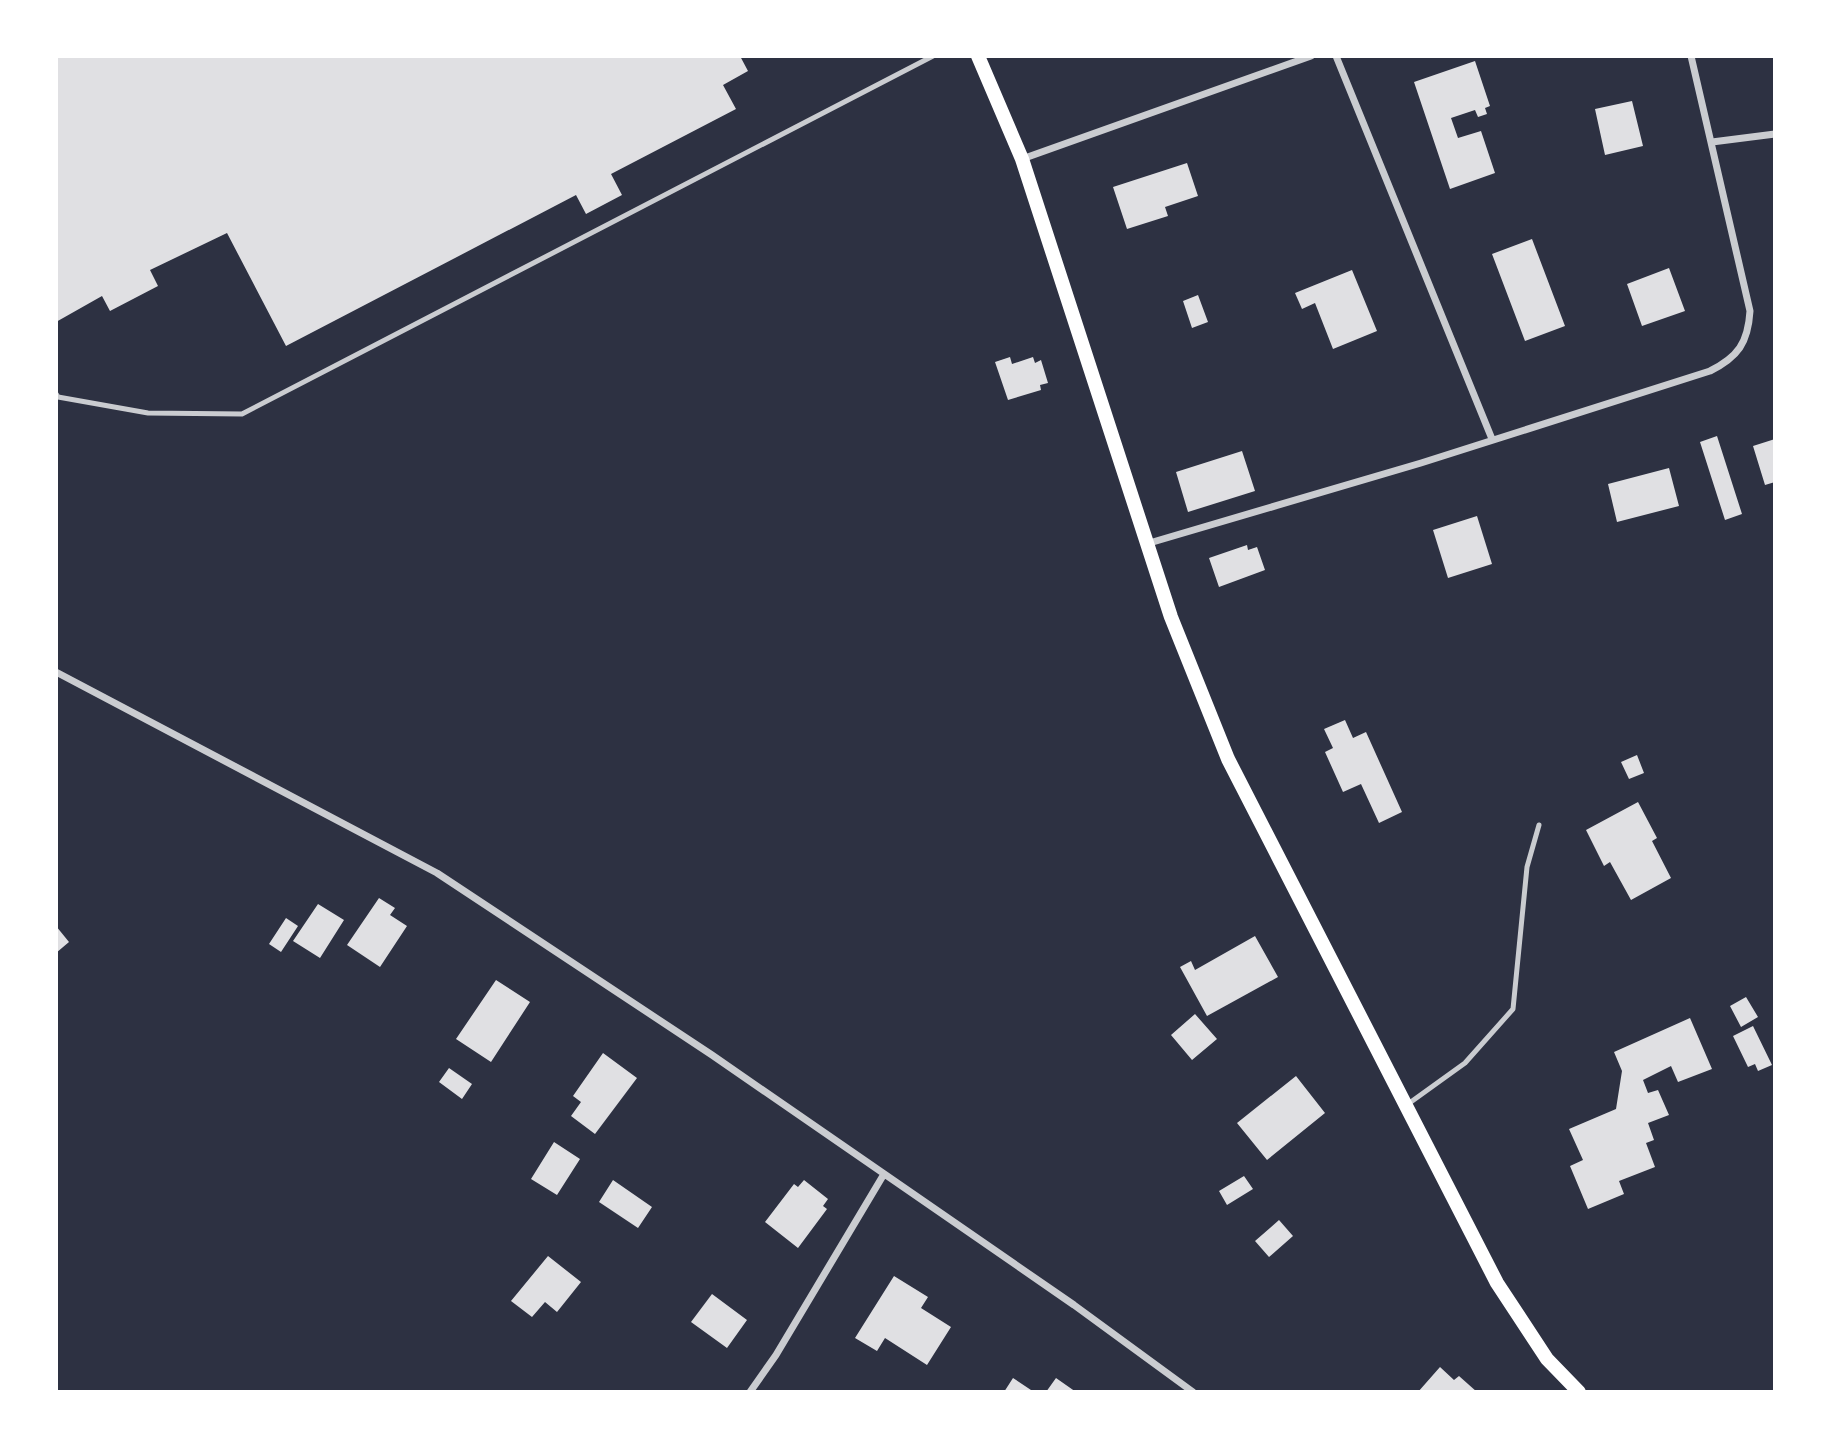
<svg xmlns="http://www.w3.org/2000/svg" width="1831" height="1448" font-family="Arial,sans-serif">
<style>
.building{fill:#e0e0e3}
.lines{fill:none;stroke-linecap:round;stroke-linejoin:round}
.service{stroke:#caccd0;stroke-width:5}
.minor{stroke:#caccd0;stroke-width:7}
.secondary{stroke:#fff;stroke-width:14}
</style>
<rect width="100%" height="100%" fill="#2d3142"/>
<path class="building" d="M56 56H740L748 71 723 85 736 109 611 174 622 195 586 214 576 195 286 346 227 233 150 270 158 286 110 311 102 296 56 322Z
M1475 61 1490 106 1485 108 1487 114 1478 117 1475 110 1451 118 1458 138 1481 131 1495 173 1450 189 1414 82Z
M1632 101 1643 146 1605 155 1595 109Z
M1187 163 1198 196 1165 207 1168 216 1127 229 1113 187Z
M1532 239 1565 326 1525 341 1492 254Z
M1669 268 1685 311 1642 326 1627 284Z
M1352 270 1377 331 1333 349 1315 303 1302 309 1295 293Z
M1198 295 1208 322 1192 328 1183 301Z
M1010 357 1012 364 1033 357 1035 363 1041 360 1048 383 1040 385 1041 390 1008 400 995 362Z
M1717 436 1742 514 1725 520 1700 442Z
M1775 439V482L1765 485 1753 446Z
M1242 451 1255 491 1188 512 1176 472Z
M1669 468 1679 506 1617 522 1608 484Z
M1477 516 1492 564 1448 578 1433 530Z
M1247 545 1248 550 1257 547 1265 570 1219 587 1209 558Z
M1345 720 1353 738 1366 732 1402 812 1379 823 1361 784 1343 792 1325 752 1333 748 1324 729Z
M1637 755 1644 773 1629 779 1621 762Z
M1638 802 1657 838 1652 841 1671 878 1631 900 1610 862 1604 866 1586 830Z
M379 898 395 908 390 915 407 926 380 967 347 945Z
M318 904 344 920 320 958 293 941Z
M286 918 298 926 281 952 269 944Z
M56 926 69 942 56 953Z
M1255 936 1278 977 1207 1016 1180 967 1191 961 1195 970Z
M496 980 530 1002 491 1062 456 1039Z
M1746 997 1758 1017 1741 1027 1730 1006Z
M1195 1014 1217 1039 1192 1060 1171 1035Z
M1690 1018 1712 1069 1678 1082 1671 1066 1643 1080 1648 1093 1658 1090 1669 1115 1648 1123 1654 1140 1646 1143 1655 1167 1619 1181 1624 1194 1588 1209 1570 1166 1583 1160 1569 1129 1616 1109 1622 1071 1614 1052Z
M1753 1026 1772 1065 1758 1071 1755 1064 1748 1067 1733 1036Z
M603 1053 637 1078 595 1134 571 1116 581 1102 573 1096Z
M449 1068 472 1084 462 1099 439 1082Z
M1296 1076 1325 1113 1267 1160 1237 1123Z
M554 1142 580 1159 557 1195 531 1179Z
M1244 1176 1253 1189 1227 1205 1219 1191Z
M613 1180 652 1207 638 1228 599 1202Z
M804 1180 828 1199 823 1206 827 1209 798 1248 765 1222 794 1184 798 1187Z
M1279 1220 1293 1236 1269 1257 1255 1241Z
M548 1256 581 1282 557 1312 545 1302 532 1317 511 1301Z
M894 1276 928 1297 921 1308 951 1327 927 1365 885 1338 877 1351 855 1338Z
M712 1294 747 1320 727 1348 691 1322Z
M1440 1367 1454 1380 1459 1376 1477 1392H1418Z
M1013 1378 1034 1392H1004Z
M1056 1378 1076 1392H1046Z"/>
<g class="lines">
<path class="service" d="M56 394 58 397 148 413 242 414 933 56
M1408 1104 1465 1063 1513 1009 1527 867 1539 825"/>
<path class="minor" d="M1336 56 1492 439
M1712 142 1775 134
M1022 159 1311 56
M1146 544 1421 463 1710 371C1738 357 1748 343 1750 311L1691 56
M56 672 437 873 712 1055 1074 1305 1193 1392
M750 1392 776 1355 884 1174"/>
<path class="secondary" d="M978 56 1022 159 1171 617 1228 759 1497 1283 1547 1359 1579 1392"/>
</g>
<rect width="1831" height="1448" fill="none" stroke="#ffffff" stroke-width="116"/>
</svg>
